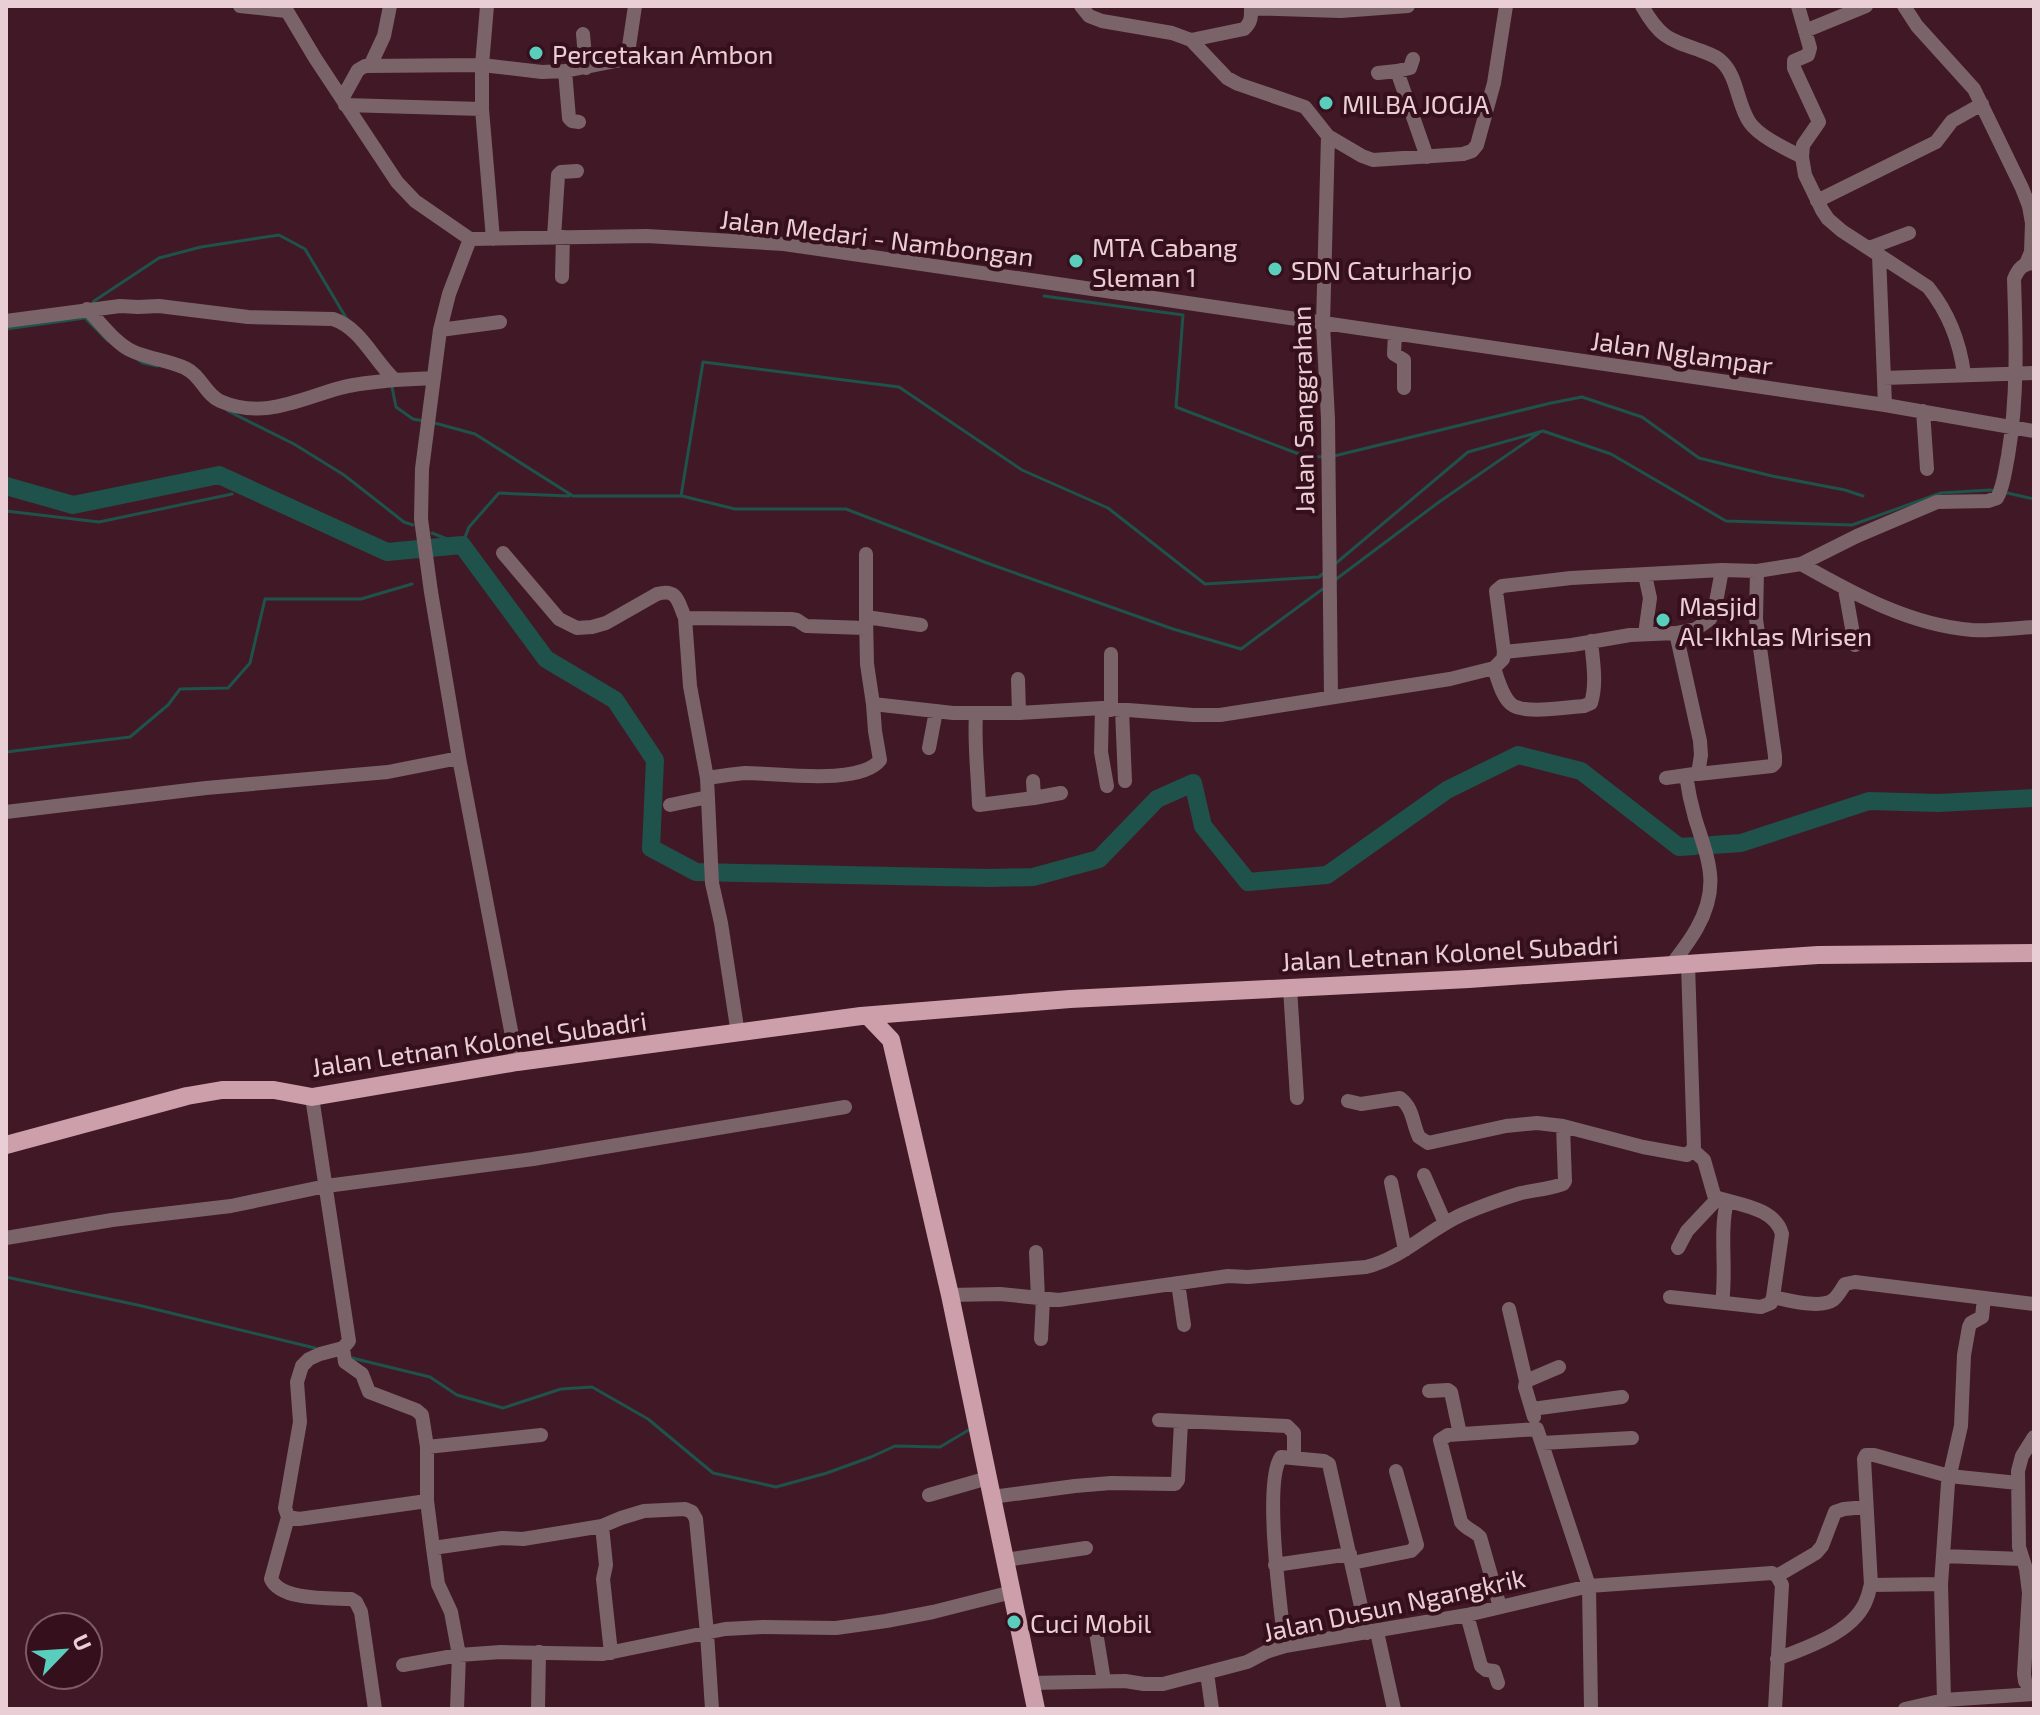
<svg xmlns="http://www.w3.org/2000/svg" width="2040" height="1715" font-family="'Exo 2',sans-serif">
<style>
.lines{fill:none;stroke-linecap:round;stroke-linejoin:round}
.stream{stroke:#1e524a;stroke-width:3}
.river{stroke:#1e524a;stroke-width:18}
.minor{stroke:#7a646a;stroke-width:14}
.major{stroke:#cc9faa;stroke-width:18}
.poi-dot{fill:#5acebd;stroke:#360f1c;stroke-width:3}
.labels{text-anchor:middle;dominant-baseline:central;stroke-width:8;stroke-linejoin:round;paint-order:stroke}
.poi-label{font-size:26px;fill:#eaced5;stroke:#360f1c;text-anchor:start}
.street-label{font-size:26px;fill:#eaced5;stroke:#360f1c}
</style>
<rect width="100%" height="100%" fill="#411926"/>
<g class="lines">
<path class="stream" d="M1044 296 1183 315 1176 407 1304 456 1323 457
M92 304 94 301 159 258 201 247 279 235 305 249 348 321
M6 329 85 318 108 341
M138 360 143 363 157 366
M392 387 396 407 413 419 424 421
M228 411 294 444 344 475 404 522 413 525
M431 422 475 434 573 496H681L703 362 899 387 1022 470 1108 508 1205 584 1319 577 1326 571
M1334 456 1551 403 1582 397 1642 417 1699 458 1772 476 1845 490 1863 496
M2003 492 2034 499
M682 496 735 509H846L987 563 1173 629 1241 649 1324 588
M6 511 99 522 232 494
M432 533 462 545 469 527 499 493 569 496
M1335 564 1468 452 1543 431 1611 454 1726 521 1852 525 1941 493 1990 490 1996 491
M1335 580 1439 502 1539 433
M6 752 130 737 168 705 180 689 228 688 250 663 265 599H361L412 584
M6 1277 142 1306 315 1348
M352 1358 430 1377 457 1395 503 1408 561 1389 592 1387 648 1419 713 1473 776 1487 827 1473 871 1457 895 1446 940 1447 972 1428"/>
<path class="river" d="M6 486 73 505 219 475 387 552 462 545 546 659 615 700 655 760 651 848 696 872 989 878 1033 877 1099 859 1157 799 1193 783 1203 826 1248 882 1327 875 1447 790 1518 755 1581 771 1679 847 1695 846
M1712 845 1741 843 1869 801 1938 803 2034 798"/>
<path class="minor" d="M240 6 286 11
M284 6 315 58 397 182 415 201 470 239
M1081 6 1089 16 1102 21 1172 33 1191 40 1227 78 1238 84 1305 107 1328 136
M1642 6C1659 36 1667 39 1699 50 1706 53 1715 55 1721 61 1738 76 1737 105 1750 123 1760 137 1787 149 1802 157
M1798 6 1810 48 1808 55 1794 61V68L1819 122 1803 145 1802 157 1805 175 1822 210 1828 219 1842 231 1928 287C1948 312 1960 343 1964 374
M1904 6 1917 26 1974 89 2022 188 2029 206 2032 223 2031 252 2026 264
M1251 8 1341 11 1408 6
M1805 31 1866 6
M583 34 586 68
M1191 40 1244 29C1252 22 1251 16 1251 6
M370 66 384 36 390 6
M565 71 569 118 572 121 579 122
M1397 71 1410 68 1413 59
M1378 73 1397 71 1427 157
M342 99 358 70 365 66 482 65 542 72 565 71 621 60 626 59 628 53 635 6
M345 105 482 109V65L487 6
M482 109 493 239
M1817 201 1936 142 1952 121 1982 104
M554 237 558 175 561 172 577 171
M470 239 647 236 784 244 1885 405 2034 431
M470 239 449 294 440 330 422 469 421 519 431 592 459 758 517 1062
M1869 248 1909 233
M1879 255 1885 405
M562 277 563 237
M87 309C101 323 115 343 132 351 149 359 168 360 185 368 201 375 205 394 220 401 263 420 300 399 340 388 357 383 377 382 395 380
M6 321 120 306 138 307 159 306 248 317 333 319C361 328 374 361 395 380L434 378
M440 330 500 322
M1395 334 1394 354 1404 360V388
M1884 378 2034 373
M1923 411 1927 469
M503 553 559 619 577 628 592 627 606 623 657 594C678 588 678 602 685 618
M866 554V617
M1801 564C1854 594 1910 625 1972 630 1992 631 2014 628 2034 627
M1845 589 1855 645
M1676 633 1700 741 1701 755 1698 774 1772 766 1775 763V756L1756 619 1757 571
M1645 634 1650 598 1645 575
M1504 652 1496 591 1502 586 1571 578 1722 570
M1111 654V710
M1494 668C1498 680 1502 696 1511 704 1524 715 1567 707 1584 706L1591 703C1597 683 1593 662 1591 641
M1018 679 1019 713
M1331 697 1328 419 1323 324 1328 136 1362 156 1373 160 1463 154 1472 151 1477 145 1494 83 1506 6
M873 704 867 664 866 617 921 625
M1102 708 1101 752 1107 786
M1122 710 1125 781
M976 714C974 744 978 774 979 805L1034 798 1033 781
M929 748 936 711
M707 778C720 776 733 774 745 773 777 773 860 786 880 760L875 731 873 704 953 713H1019L1102 708 1193 715H1220L1450 679 1494 668 1503 659 1504 652 1572 645 1630 635 1676 633 1696 629 1710 619 1716 602 1722 570 1757 571 1801 564 1857 536 1937 502 1988 501 1997 498C2004 486 2005 470 2008 456 2018 397 2016 338 2014 279 2018 269 2023 263 2034 263
M1666 778 1694 774
M1034 798 1061 793
M670 805 708 797
M6 812 206 788 388 772 459 758
M1672 964C1681 952 1690 941 1697 928 1721 885 1708 860 1695 818 1691 804 1688 790 1686 775
M1290 988 1297 1098
M738 1034 721 923 712 883 707 778 690 686 685 618 791 619 797 620 806 626 865 628
M312 1097 349 1341 343 1348 320 1354 309 1359 302 1366 297 1382 300 1422 285 1508 288 1517 299 1519 427 1501 433 1548
M1348 1101 1361 1104 1400 1098C1414 1109 1412 1123 1419 1137L1428 1143 1506 1126 1537 1123 1563 1126
M1694 1151 1704 1160 1714 1195 1718 1198C1740 1205 1775 1208 1782 1234L1773 1297C1788 1300 1820 1309 1833 1300 1838 1296 1841 1290 1845 1284L1855 1282 2034 1304
M1424 1175 1445 1223
M1391 1182 1405 1250
M6 1238 112 1220 231 1206 326 1186 533 1159 845 1107
M1678 1248 1687 1231 1718 1198
M1036 1252 1038 1299
M1178 1283 1184 1325
M950 1295 1000 1294 1059 1300 1228 1276 1248 1277 1366 1267C1403 1258 1429 1229 1463 1214 1482 1206 1501 1199 1521 1193 1535 1190 1550 1189 1563 1184L1565 1181 1563 1126 1643 1147 1687 1155 1694 1148 1688 964
M1670 1297 1761 1307 1771 1303 1773 1297
M1722 1303C1727 1268 1719 1235 1727 1201
M1509 1309 1526 1381
M1041 1339 1043 1299
M343 1348 345 1362 362 1374 369 1392 416 1410 422 1415 427 1447V1501
M1429 1391 1448 1390 1451 1392 1460 1434
M1532 1409 1622 1397
M1534 1417 1525 1387 1526 1381 1559 1367
M1159 1420 1287 1426 1294 1433V1457
M1542 1443 1632 1438
M427 1447 541 1435
M929 1495 988 1478
M992 1497 1075 1486 1111 1483 1175 1484 1178 1480 1181 1422
M288 1517 271 1579C281 1601 330 1598 351 1599L356 1602 361 1612 375 1709
M602 1526 606 1565 603 1579 611 1653
M1943 1556 2022 1559
M1005 1560 1086 1548
M1352 1563 1411 1551 1417 1545 1396 1471
M1275 1565 1350 1554
M1777 1576 1816 1553 1822 1546 1835 1512 1844 1509 1866 1507
M1871 1585 1864 1459 1866 1455H1874L1949 1476 2018 1483
M1500 1607 1480 1537C1474 1530 1467 1530 1461 1522L1440 1440 1448 1435 1537 1429 1589 1586 1591 1709
M1467 1615 1481 1666 1486 1670 1494 1671 1498 1683
M1096 1632 1104 1681
M1377 1632 1394 1709
M1285 1646C1281 1610 1263 1482 1281 1457L1324 1461 1329 1464 1367 1633
M1777 1659C1807 1647 1856 1632 1867 1598 1869 1594 1869 1589 1871 1585L1941 1584
M403 1665 459 1655 501 1652 603 1654 725 1629 763 1627 836 1628 886 1621 933 1612 1012 1592
M1207 1673 1212 1709
M1032 1683 1125 1681 1144 1684H1163L1247 1662 1266 1652 1285 1646 1467 1615 1589 1586 1772 1573 1777 1576 1782 1585 1775 1709
M2033 1694 2025 1681 2024 1674 2029 1593 2026 1569 2019 1547 2018 1471 2022 1456 2034 1437
M1944 1700 1941 1584 1943 1556 1948 1483 1961 1426 1964 1355 1969 1327 1971 1323 1982 1317 1984 1298
M457 1709 459 1655 451 1612 438 1584 433 1548 502 1538 523 1539 602 1526 621 1518 644 1511 685 1509 692 1512 696 1519 707 1633 712 1709
M538 1709 539 1652
M1905 1709 1944 1700 2034 1694"/>
<path class="major" d="M869 1017 891 1040 950 1295 1036 1709
M6 1145 187 1096 222 1090H274L312 1097 517 1062 861 1016 1070 999 1469 979 1818 955 2034 953"/>
</g>
<g class="poi-dot">
<circle cx="536" cy="53" r="8"/>
<circle cx="1326" cy="103" r="8"/>
<circle cx="1076" cy="261" r="8"/>
<circle cx="1275" cy="269" r="8"/>
<circle cx="1663" cy="620" r="8"/>
<circle cx="1014" cy="1622" r="8"/>
</g>
<g class="labels">
<g class="poi-label">
<text x="552" y="53">Percetakan Ambon</text>
<text x="1342" y="103">MILBA JOGJA</text>
<text x="1092" y="246">MTA Cabang<tspan x="1092" dy="30">Sleman 1</tspan></text>
<text x="1291" y="269">SDN Caturharjo</text>
<text x="1679" y="605">Masjid<tspan x="1679" dy="30">Al-Ikhlas Mrisen</tspan></text>
<text x="1030" y="1622">Cuci Mobil</text>
</g>
<g class="street-label">
<text transform="translate(877 237) rotate(7)">Jalan Medari - Nambongan</text>
<text transform="translate(1682 352) rotate(8)">Jalan Nglampar</text>
<text transform="translate(1302 410) rotate(-91)">Jalan Sanggrahan</text>
<text transform="translate(1450 952) rotate(-3)">Jalan Letnan Kolonel Subadri</text>
<text transform="translate(479 1043) rotate(-8)">Jalan Letnan Kolonel Subadri</text>
<text transform="translate(1394 1604) rotate(-12)">Jalan Dusun Ngangkrik</text>
</g>
</g>
<rect width="2040" height="1715" fill="none" stroke="#eaced5" stroke-width="16"/>
<g transform="translate(64 1651) rotate(65)"><circle r="38" fill="#360f1c" stroke="#7e5b66" stroke-width="2"/>
<path d="M0-6L14 30L0 20L-14 30Z" fill="#5acebd"/>
<text y="-12" font-size="22" font-weight="bold" text-anchor="middle" fill="#eaced5">U</text>
</g>
</svg>
